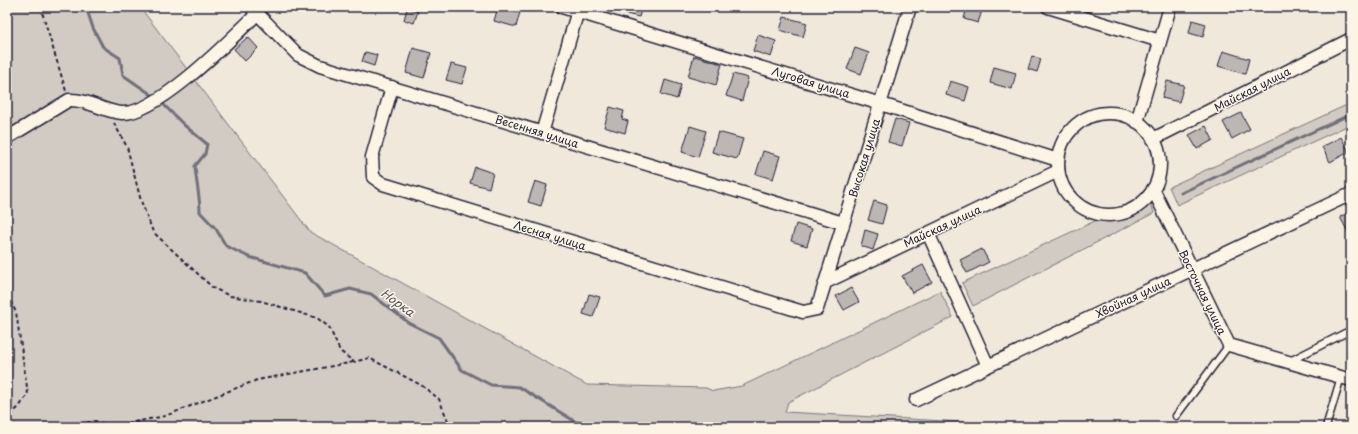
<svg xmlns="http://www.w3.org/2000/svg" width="1358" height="434" font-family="'Playpen Sans',sans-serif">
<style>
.green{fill:#d1cbc3;stroke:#7a767f}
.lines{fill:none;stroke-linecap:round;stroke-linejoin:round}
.stream{stroke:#716f79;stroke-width:3}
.building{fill:#bcb7b3;stroke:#22223b}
.lane-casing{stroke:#22223b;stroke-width:9}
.street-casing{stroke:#22223b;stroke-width:15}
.path{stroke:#22223b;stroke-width:2;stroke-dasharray:4 3;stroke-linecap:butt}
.lane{stroke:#fcf5e5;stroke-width:6}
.street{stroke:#fcf5e5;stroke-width:12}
.labels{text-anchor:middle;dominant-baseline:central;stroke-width:3;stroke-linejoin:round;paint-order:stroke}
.street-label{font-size:11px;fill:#22223b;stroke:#fcf5e5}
.water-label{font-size:12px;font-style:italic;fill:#575564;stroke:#fcf5e5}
</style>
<rect width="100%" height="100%" fill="#efe8db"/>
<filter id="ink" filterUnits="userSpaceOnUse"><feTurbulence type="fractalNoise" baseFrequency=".025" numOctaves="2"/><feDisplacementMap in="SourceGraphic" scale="8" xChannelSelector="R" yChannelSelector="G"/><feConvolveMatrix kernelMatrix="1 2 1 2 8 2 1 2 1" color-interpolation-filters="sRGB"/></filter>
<g filter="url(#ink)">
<path class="green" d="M7 7H140L310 232 587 385 706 388 713 391 742 386 940 291 953 317 788 402 785 412 1051 427H7Z
M1351 103V124L1177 205 1169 187Z
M1151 203 1154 213 973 306 962 283 1097 220C1120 219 1131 215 1151 203Z"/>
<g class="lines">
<path class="stream" d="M86 7 93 28 103 47 120 58 123 75 152 95
M163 104 184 125 207 144 205 154 195 166C196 182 200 196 200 212L216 229 226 246 249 257 305 273 325 296 350 289 371 294 409 323 439 338 462 370 491 385 519 387 576 422 620 427
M1181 193 1351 114"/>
</g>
<path class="building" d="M498 7 520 12 516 27 494 21Z
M628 7H642L639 17 626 14Z
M967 7H983L978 23 964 19Z
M407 8 418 11 414 23 404 20Z
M784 17 807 23 803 37 780 30Z
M1192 20 1206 24 1203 37 1189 33Z
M758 35 776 41 771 57 753 51Z
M248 37 258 48 245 61 234 49Z
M413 48 431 53 424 78 406 73Z
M855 48 869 53 861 74 847 69Z
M1223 51 1249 59 1245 74 1218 66Z
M365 52 377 55 374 66 362 62Z
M694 56 722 64 716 85 688 77Z
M1032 56 1041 59 1037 72 1028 69Z
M451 64 467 68 462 84 446 80Z
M994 67 1016 73 1012 89 990 83Z
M733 74 748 78 742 101 726 96Z
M665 80 681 85 677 99 661 94Z
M950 81 969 87 965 101 946 95Z
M1167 81 1184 85 1179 102 1162 98Z
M610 107 624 111 622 119 628 121 625 133 604 127Z
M1241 113 1250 129 1232 139 1223 122Z
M895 119 909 123 902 146 888 142Z
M690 126 706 131 698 157 682 152Z
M1206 126 1213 140 1197 149 1189 135Z
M718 132 743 139 737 159 712 152Z
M1341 137 1349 152 1330 162 1322 147Z
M763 151 780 156 773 179 756 174Z
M475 167 493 173 489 188 470 183Z
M535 181 547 185 541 206 528 202Z
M874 201 887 205 882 224 868 220Z
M1351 211V233L1349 234 1340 217Z
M796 224 812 229 807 246 791 241Z
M865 230 878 234 873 250 861 246Z
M982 249 989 262 967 273 960 260Z
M923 265 932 282 912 293 902 276Z
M851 288 859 302 844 310 836 296Z
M589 294 600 297 593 317 583 314Z"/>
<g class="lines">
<defs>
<path id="lane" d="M1290 361 1351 330
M1176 416 1229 345
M1326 427 1341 377"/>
<path id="street" d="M251 7 298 55 320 66 843 223
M562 7 881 104 1058 160
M1048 7 1160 41
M392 87 372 157 373 177 383 184 803 312 817 309 910 7
M1058 164a51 51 0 1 1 102 0a51 51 0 1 1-102 0Z
M1137 122 1170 7
M542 133 579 7
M7 138 69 100C89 99 103 112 122 113 157 115 232 38 258 13
M1153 139 1351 39
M1153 189 1229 345 1351 380
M928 233 988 366
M826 282 1058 171
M916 400 1351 194"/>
</defs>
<use href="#lane" class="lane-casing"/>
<use href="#street" class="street-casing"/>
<path class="path" d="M39 7 42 12 66 91
M114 123 127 147 141 201 153 232 213 288 230 296 261 301 317 318 329 327 340 351 354 362 369 358 421 385 439 399 448 421 466 427
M7 295 16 312 28 394 19 407 7 418
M66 427 95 421 114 426 165 416 257 380 354 362"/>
<use href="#lane" class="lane"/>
<use href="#street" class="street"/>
</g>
</g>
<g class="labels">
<g class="street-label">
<text transform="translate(811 82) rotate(17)">Луговая улица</text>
<text transform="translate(1252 89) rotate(-27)">Майская улица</text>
<text transform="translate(537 131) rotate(17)">Весенняя улица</text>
<text transform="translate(864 158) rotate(-73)">Высокая улица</text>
<text transform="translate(942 226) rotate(-25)">Майская улица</text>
<text transform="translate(550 235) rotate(17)">Лесная улица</text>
<text transform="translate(1203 292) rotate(64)">Восточная улица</text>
<text transform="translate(1133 297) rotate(-25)">Хвойная улица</text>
</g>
<g class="water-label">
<text transform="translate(398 302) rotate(36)">Норка</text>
</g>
</g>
<rect width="1358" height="434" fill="none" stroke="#fcf5e5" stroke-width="24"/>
<rect x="12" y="12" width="1334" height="410" fill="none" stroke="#22223b" stroke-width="1.5" filter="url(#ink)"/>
</svg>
